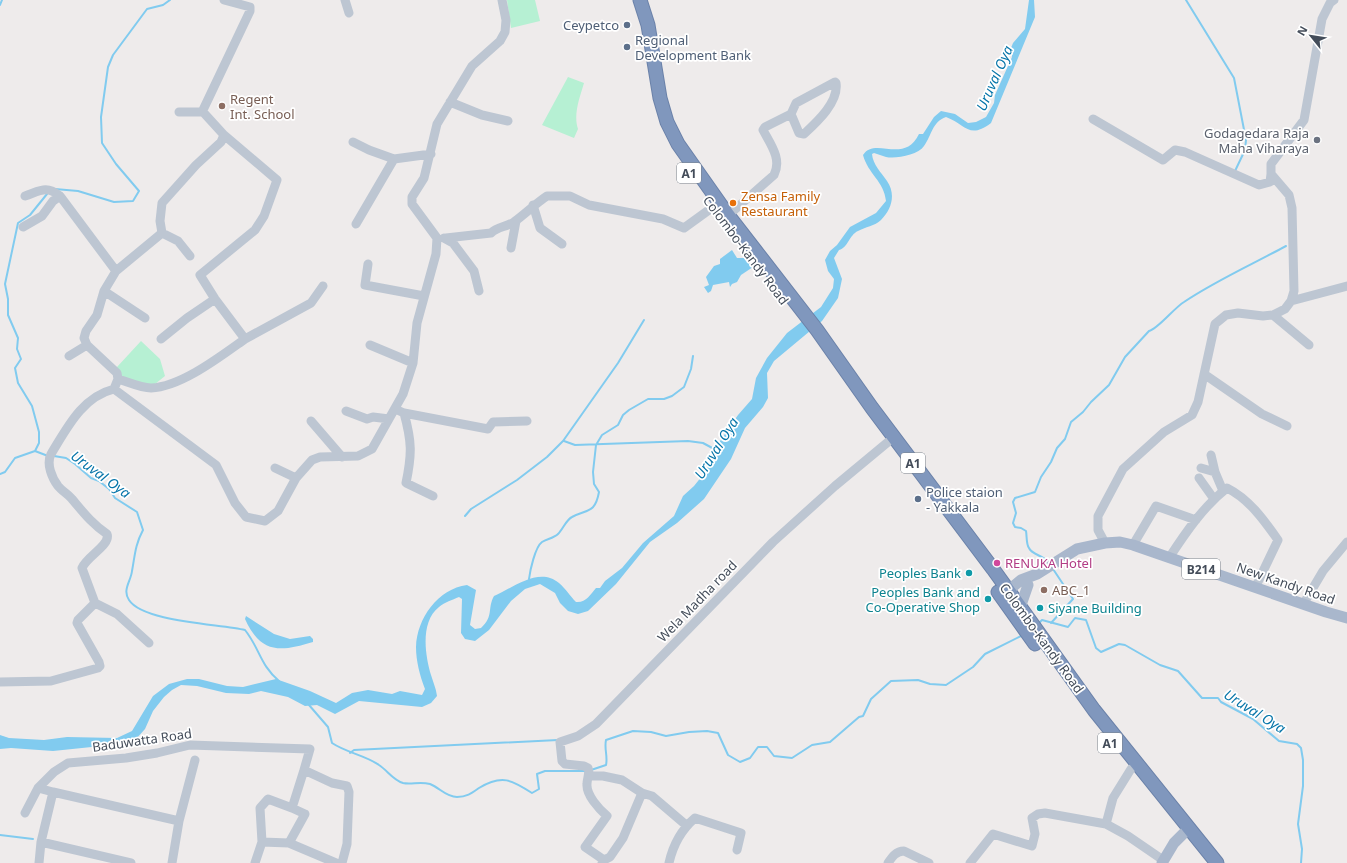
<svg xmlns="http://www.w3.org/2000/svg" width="1347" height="863" font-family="'Noto Sans',sans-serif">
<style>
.green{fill:#b6f0d3}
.water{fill:#81cbef}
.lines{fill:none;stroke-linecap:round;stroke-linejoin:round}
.stream{stroke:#81cbef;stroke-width:2}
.highway-casing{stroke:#6b82a9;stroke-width:15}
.minor{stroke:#bdc6d2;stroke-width:9}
.major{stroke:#a9b7cc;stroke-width:11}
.highway{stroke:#8097bd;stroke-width:13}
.service-dot{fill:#5c6f8a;stroke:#fff;stroke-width:1.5}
.education-dot{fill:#8d6e63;stroke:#fff;stroke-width:1.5}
.worship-dot{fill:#6b7280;stroke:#fff;stroke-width:1.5}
.food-dot{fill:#e8710a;stroke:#fff;stroke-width:1.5}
.hotel-dot{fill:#d1479c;stroke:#fff;stroke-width:1.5}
.culture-dot{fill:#0f9aa8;stroke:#fff;stroke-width:1.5}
.labels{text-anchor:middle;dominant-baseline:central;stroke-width:3.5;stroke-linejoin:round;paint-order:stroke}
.shield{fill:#fff;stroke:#7b828b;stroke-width:1}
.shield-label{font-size:12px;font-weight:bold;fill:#434c59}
.service-label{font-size:13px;fill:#4e5e75;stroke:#fff;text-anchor:start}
.education-label{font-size:13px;fill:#785e54;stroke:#fff;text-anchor:start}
.worship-label{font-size:13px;fill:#5b616d;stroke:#fff;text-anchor:end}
.food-label{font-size:13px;fill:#c56008;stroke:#fff;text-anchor:start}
.street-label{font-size:13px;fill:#434c59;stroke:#fff}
.hotel-label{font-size:13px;fill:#b23c85;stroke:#fff;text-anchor:start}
.culture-label{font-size:13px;fill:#0d838f;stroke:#fff;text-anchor:end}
.water-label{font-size:14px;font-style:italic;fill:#0675a9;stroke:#fff}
</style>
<rect width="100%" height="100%" fill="#eeebeb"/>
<path class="green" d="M507 0H535L540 21 511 28Z
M568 77 584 83C580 97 573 114 578 129L574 138 542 125Z
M141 341 160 359 165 376 150 388 118 379 117 367Z"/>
<path class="water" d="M1029 0H1034L1035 17 991 123C969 140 965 124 946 117 932 122 932 135 924 146 918 155 896 159 886 157 882 156 878 154 874 153L872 154C873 165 881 172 887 181 896 194 892 209 881 220 875 226 865 227 858 231 849 235 848 248 839 250L834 258 842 279 838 298 822 321 774 361 767 373 768 398 763 407 745 428 731 459 704 499 677 523 650 542 616 584 588 611 578 614 568 611 560 603 555 593 540 584 525 589 511 601 489 630 475 641 465 639 461 633 462 599 459 597C452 600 445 602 439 607 420 622 425 655 431 675 433 682 436 688 437 696L431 703 422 707 359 701 335 714 317 705 305 706 288 697 261 691 249 694 226 693 197 686 181 685 172 690 164 697 153 711 145 729 136 739C127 739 122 746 113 747L111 745 53 751 11 748 0 749V735L9 738 44 740 67 737 117 738 132 731 153 696 169 684 187 679H199L227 686 243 687 276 679 310 691 336 703 352 693 368 690 392 694 400 691 422 695 425 689C420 676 416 661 416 647 417 618 438 589 467 585L476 590 470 625 475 629 481 628C494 616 487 609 494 596 513 588 539 566 559 583 566 589 570 596 576 602 586 603 590 595 596 588H600L605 581 622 568 643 543 674 516 683 496 694 486 706 471 718 444 738 415 752 399 756 378 767 358 787 333 821 307 833 288 834 279 828 271 825 260 830 251 837 245 850 227 876 213 886 201C884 181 868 174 863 155 875 136 904 165 919 134H923L934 117 941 111 955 114 968 123 976 122 986 117 994 103 995 95 1012 57 1011 48 1013 43 1025 29Z
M732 250 737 258H747L753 267 741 275 737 282 732 284 730 287 729 282 713 285 711 291 708 293 704 287 709 285 706 277 714 266 720 264V259Z
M246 616 274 634 290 639 310 636 313 639V642C280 652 261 654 245 619Z"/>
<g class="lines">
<path class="stream" d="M1186 0 1234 78 1246 140 1245 150 1235 171
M0 5 2 0
M55 189 78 191 114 202 133 201 139 191 116 164 102 143 101 117 108 67 113 55 147 9 163 5 170 0
M47 194 30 215 18 223 5 284 8 299V315L18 338 17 349 21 359 15 368 18 383 32 406 39 432V443L35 451 48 456
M564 441 575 445 688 441 703 443 716 450
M54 456 66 458 75 464 91 478 99 481 109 489 115 498 137 512 143 530C135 545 135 555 132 571 131 581 122 590 129 600 143 622 220 624 245 630 260 649 260 665 279 681
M0 474 5 472 15 458 35 451
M465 516 471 509 517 480 547 457 563 441 618 363 644 320
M1048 562C1043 555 1032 555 1029 548 1026 544 1027 536 1026 531L1021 528 1015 527 1013 523 1016 513 1013 502 1015 498 1035 492 1041 477 1051 462 1057 448 1065 439 1071 422 1083 412 1091 402 1109 385 1125 357 1149 331C1158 329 1174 308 1184 302 1215 281 1253 264 1286 246
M529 579C530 571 535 547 542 542 547 539 554 538 558 534 563 529 566 520 572 517 587 509 595 514 599 492L594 484 593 472 596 445 602 435 618 425 623 415 629 410 648 399H664L672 396 684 387 691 369 693 356
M1051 623 1073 599 1053 569
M1038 624 1042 620 1068 627 1075 618 1086 620 1096 648 1101 652 1119 644 1125 645 1160 665 1178 671 1202 698H1218L1221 702 1253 719 1279 741 1297 744 1301 748 1303 760V786L1298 824 1302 849 1301 863
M309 705 328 727 332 743C347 753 365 755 379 765 387 770 393 780 403 783 412 785 419 781 430 784 440 788 446 797 457 797 467 797 472 793 479 788 502 774 512 780 532 793L539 789 537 774 545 771H585
M350 753 354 750 558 740
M591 770 606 765C608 756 604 749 606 740L633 731 651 732 666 736 689 732 707 731 718 733 728 755 740 762 750 758 758 747H767L774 756 792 758 812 745 830 742 859 717 863 716 871 699 891 681 918 680 930 684 946 685 973 667 985 654 1023 635
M0 835 33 839"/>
<defs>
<path id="highway" d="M640 0 648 25 660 98 667 122 678 144 728 215 817 330 872 408 993 569 1094 710 1217 863
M998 592 1035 644"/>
</defs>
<use href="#highway" class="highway-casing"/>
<path class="minor" d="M224 0 250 7V11L203 110V112L224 135 221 142 196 165 162 203 160 221 162 233 116 271 104 291 97 315 86 331 84 338 87 345 117 373 118 379 114 389 216 465 235 503 246 517 265 521 278 511 296 478 312 460 320 457 358 456 372 449 403 394 413 363 417 323 436 254 437 238 412 204V197L424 178 437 124 472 66 500 41 505 32 506 20 502 0
M345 0 349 13
M450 102 482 115 508 121
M179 112H203
M1093 119 1163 160 1175 150 1185 152 1259 185 1270 182 1271 174
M224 135 277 180 264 216 255 230 200 275 215 299 245 339 311 303 323 286
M353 142 369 150 394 159 431 154
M25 196C40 191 46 185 60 196L116 271
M533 205 540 228 562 244
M723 220 774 175C782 159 771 145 763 130L765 127 791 114 796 103 835 82 836 83C839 102 817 122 804 134L799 133 791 114
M356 224 394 159
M23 227 42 216 53 201 60 196
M162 233 178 241 190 256
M444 238 453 243 474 271 479 291
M446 238 491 233C497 227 506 227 514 222 525 214 535 204 547 196H570L589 205 663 219 684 228 713 207
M511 248 516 221
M368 264 365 285 424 296
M104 291 145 318
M1291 301 1347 286
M1273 315 1309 345
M161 339 187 318 215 299
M370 345 413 363
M69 356 87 345
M1204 374 1262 414 1287 426
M118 379C128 382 141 388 151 388 181 387 221 356 245 339
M114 389C82 397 67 428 51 454 46 464 52 478 58 486 62 491 68 494 72 499 83 512 92 524 107 534 111 545 87 556 82 568L95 603 117 614 149 643
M395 409 404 413 488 429 493 422 527 421
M346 411 367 419 373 417 389 419
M404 413C412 442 412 454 406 483L433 496
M311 421 342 457
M1211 455 1215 472 1223 491
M275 468 296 478
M1201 468 1215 472
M1199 478 1214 499
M1105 543 1098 530V516L1123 469 1164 432 1192 415 1198 402 1215 324 1226 315 1238 313 1263 316 1273 315 1285 309 1291 301 1294 291 1292 208 1289 195 1271 174V164L1304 120 1322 19 1330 3 1334 0
M1133 545 1156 506 1196 520
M1169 558C1186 532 1203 507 1227 488 1249 499 1264 520 1278 540L1256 586
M1304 603 1323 571 1347 542
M0 682 51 681 98 668 100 666 99 662 77 623 78 620 95 603
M589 773 591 776H603L622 780 642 793 652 796 686 825
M38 788 53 792 41 842 39 863
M53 792 179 821 195 760
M25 813 38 788 54 772 68 763 126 758 157 753 190 745 310 749 304 770
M1106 824 1113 798 1131 769
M41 842 131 863
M262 842 260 808 268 799 292 808 304 770 332 783 347 786 349 792 347 844 342 863
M289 843 305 814 292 808
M604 860 585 847 607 816C599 809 586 795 587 784 587 778 590 774 588 768L584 766 565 764 562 761 560 742 578 736 596 724 773 542 835 486 888 442
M172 863 179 821
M255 863 262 842 289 843 336 863
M602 863 604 860 610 857 623 838 642 793
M669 863C673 845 681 830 695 818L741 833 737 850
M888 863C892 857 896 851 904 851L929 863
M970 863 993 834 1032 846 1035 834 1032 818 1038 814 1045 813 1106 824 1128 836 1163 860"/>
<path class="major" d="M1003 595 1021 580 1037 574 1077 549 1105 543 1120 542 1133 545 1326 612 1347 618
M1020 608 1028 585
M1162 863 1174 843 1188 829"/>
<use href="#highway" class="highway"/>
</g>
<g class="service-dot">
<circle cx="627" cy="25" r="4"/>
<circle cx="627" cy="47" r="4"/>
<circle cx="918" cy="499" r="4"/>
</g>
<g class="education-dot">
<circle cx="222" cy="106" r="4"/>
<circle cx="1044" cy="590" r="4"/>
</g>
<circle class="worship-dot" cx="1317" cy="140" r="4"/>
<circle class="food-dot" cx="733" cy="203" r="4"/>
<circle class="hotel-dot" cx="997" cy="563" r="4"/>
<g class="culture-dot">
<circle cx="969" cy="573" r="4"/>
<circle cx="988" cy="599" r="4"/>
<circle cx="1040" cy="608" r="4"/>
</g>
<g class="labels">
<g class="shield">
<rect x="677" y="163" width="24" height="20" rx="3"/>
<rect x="901" y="453" width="24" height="20" rx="3"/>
<rect x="1182" y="559" width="38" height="20" rx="3"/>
<rect x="1098" y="733" width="24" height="20" rx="3"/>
</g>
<g class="shield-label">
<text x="689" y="173">A1</text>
<text x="913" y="463">A1</text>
<text x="1201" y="569">B214</text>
<text x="1110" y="743">A1</text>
</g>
<g class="service-label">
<text x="619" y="25" text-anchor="end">Ceypetco</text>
<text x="635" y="40">Regional<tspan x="635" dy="15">Development Bank</tspan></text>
<text x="926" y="492">Police staion<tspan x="926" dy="15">- Yakkala</tspan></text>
</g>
<g class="education-label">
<text x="230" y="99">Regent<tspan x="230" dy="15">Int. School</tspan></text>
<text x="1052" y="590">ABC_1</text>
</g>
<g class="worship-label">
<text x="1309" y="133">Godagedara Raja<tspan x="1309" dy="15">Maha Viharaya</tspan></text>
</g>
<g class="food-label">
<text x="741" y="196">Zensa Family<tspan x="741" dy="15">Restaurant</tspan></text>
</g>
<g class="street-label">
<text transform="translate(746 250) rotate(53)">Colombo-Kandy Road</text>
<text transform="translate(1286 583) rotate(19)">New Kandy Road</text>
<text transform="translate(697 601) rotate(-46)">Wela Madha road</text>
<text transform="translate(1042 638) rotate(54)">Colombo-Kandy Road</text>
<text transform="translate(142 740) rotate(-8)">Baduwatta Road</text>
</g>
<g class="hotel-label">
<text x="1005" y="563">RENUKA Hotel</text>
</g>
<g class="culture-label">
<text x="961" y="573">Peoples Bank</text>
<text x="980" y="592">Peoples Bank and<tspan x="980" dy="15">Co-Operative Shop</tspan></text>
<text x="1048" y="608" text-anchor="start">Siyane Building</text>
</g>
<g class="water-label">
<text transform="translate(994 78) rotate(-66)">Uruval Oya</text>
<text transform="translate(716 448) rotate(-58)">Uruval Oya</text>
<text transform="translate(101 474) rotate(36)">Uruval Oya</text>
<text transform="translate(1255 711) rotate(32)">Uruval Oya</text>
</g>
</g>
<g transform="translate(1311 36) rotate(300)" stroke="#ffffff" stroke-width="3" paint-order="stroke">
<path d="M0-3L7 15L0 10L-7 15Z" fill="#434c59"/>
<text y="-6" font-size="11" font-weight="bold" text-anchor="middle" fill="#434c59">N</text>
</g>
</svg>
